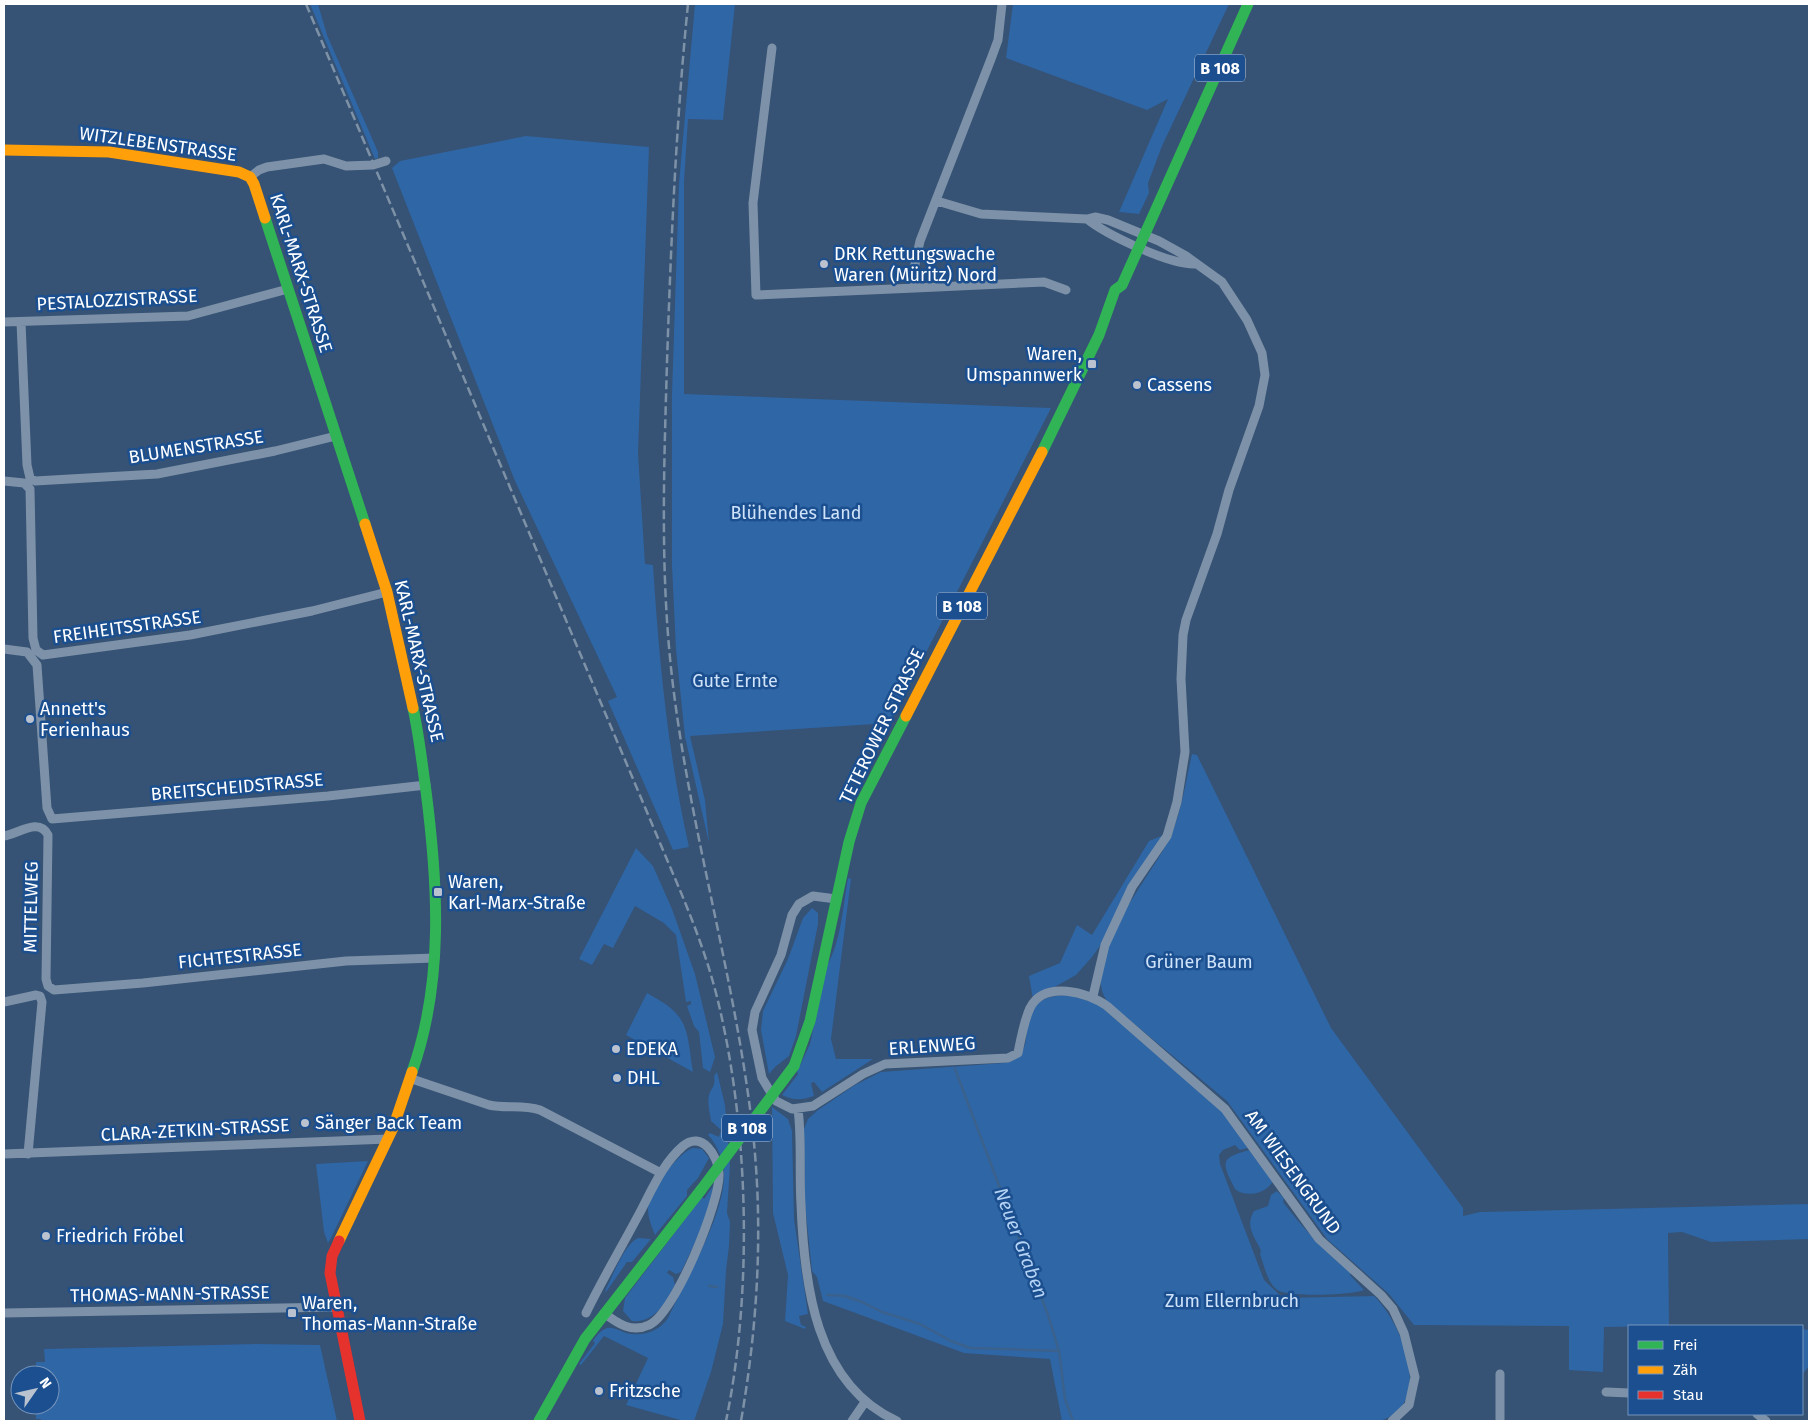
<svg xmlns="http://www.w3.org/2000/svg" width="1813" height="1425" font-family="'Fira Sans',sans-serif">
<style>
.green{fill:#2f66a5}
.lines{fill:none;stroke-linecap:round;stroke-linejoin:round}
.stream{stroke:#3b618d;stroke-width:2.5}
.street{stroke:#7d92a8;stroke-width:9}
.fast{stroke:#30b455;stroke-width:11}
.slow{stroke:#ff9f0a;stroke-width:11}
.jam{stroke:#e5322d;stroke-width:11}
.rail{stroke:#7e92a7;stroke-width:2.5;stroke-dasharray:9 4;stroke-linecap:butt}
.fast-bridge{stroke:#30b455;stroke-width:11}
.poi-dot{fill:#b9c2ce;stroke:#1b4f8f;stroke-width:2}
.labels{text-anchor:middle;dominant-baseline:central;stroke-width:5;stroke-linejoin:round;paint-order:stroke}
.shield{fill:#1b4f8f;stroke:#bbcadd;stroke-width:1}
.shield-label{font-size:16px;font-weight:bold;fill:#fff}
.street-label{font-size:18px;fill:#fff;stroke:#1b4f8f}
.poi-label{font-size:18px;fill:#fff;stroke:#1b4f8f;text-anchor:start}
.park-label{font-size:18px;fill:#cfe3fa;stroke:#1b4f8f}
.water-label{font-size:19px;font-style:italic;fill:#b5d3f5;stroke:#1b4f8f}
</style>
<rect width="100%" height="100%" fill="#365274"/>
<path class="green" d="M310 4H318L327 35 378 152V158L375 159Z
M695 4H735L723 120 688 119 684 182V394L1051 408 890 723 690 736 705 800 709 843 685 737 676 650 672 566V394L679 183Z
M1013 4H1229L1162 146 1148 183 1149 193 1139 214 1119 212 1168 99 1147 110 1006 58Z
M526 136 649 147 638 453 645 564 653 565C659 660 668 754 689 847L673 850 608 701 617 697 515 481 392 168 400 161Z
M1192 754 1197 755 1331 1028 1463 1208V1216L1480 1212 1809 1204V1239L1711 1242 1682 1232 1668 1233 1669 1326 1604 1327 1603 1372 1569 1370V1326L1414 1325 1389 1294 1327 1239 1227 1101 1108 1002C1076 961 1155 873 1171 835 1182 810 1186 780 1192 754Z
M1164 835 1129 884 1102 943 1092 957 1076 975 1033 999 1029 976 1060 963 1077 925 1092 935 1149 841Z
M636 848 653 866 672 909 695 974 715 1057 710 1072 703 1068 699 1032 694 1026 687 1006 691 1004V1001L686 1002 676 935 664 923 635 906 613 948 604 944 592 965 579 959Z
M848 878 851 879 831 1039 836 1059H873L822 1092 814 1082 811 1083 814 1096C802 1100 794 1101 782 1095L798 1074 797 1072 810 1044 826 967C841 943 843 906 848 878Z
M812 908 818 913V924L796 1036 789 1056 775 1067 769 1074 761 1030 763 1011 788 959 803 918Z
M647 993C690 1016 686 1027 693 1072L626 1035Z
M1069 995 1098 1004 1223 1112 1248 1148 1240 1150 1235 1145 1223 1150 1219 1155 1220 1164 1264 1280 1283 1298 1374 1296C1403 1324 1435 1406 1379 1421H1062L1050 1359 964 1353 823 1301 817 1277 812 1271 805 1204 804 1129 808 1119 818 1110 855 1085 881 1072 1004 1063C1049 1055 1000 996 1069 995Z
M717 1072 725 1105 730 1165 727 1213 730 1222 729 1246 726 1271 723 1324 711 1372 694 1421H684L626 1405 648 1358 604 1336 581 1365 579 1364 595 1343 593 1341C597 1335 601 1330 607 1328 614 1327 620 1331 626 1333 641 1337 659 1332 668 1318 685 1281 724 1216 724 1176 724 1162 718 1145 708 1135L710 1133 719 1137 721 1130 711 1121C710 1113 707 1103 709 1095 711 1088 716 1086 714 1076Z
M772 1107 788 1119 792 1131 794 1219 808 1314 799 1316 801 1325 806 1327 805 1329 785 1321 788 1275 773 1213Z
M693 1148 702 1149 709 1158 698 1178 687 1190V1196L655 1235C652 1227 648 1218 648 1209 649 1192 677 1153 693 1148Z
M1249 1150 1273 1181C1266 1194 1246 1198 1235 1189 1221 1162 1220 1158 1249 1150Z
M368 1161 331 1238 328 1243 324 1232 316 1164Z
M713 1186 707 1218 681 1272 676 1274 669 1270 667 1273 673 1277 675 1285C666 1302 655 1323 632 1321L623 1311 625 1298 702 1197 704 1199Z
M1277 1191 1284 1198 1283 1202C1302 1227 1325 1252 1351 1273L1350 1275 1364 1290C1353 1295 1285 1298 1276 1289 1267 1281 1264 1265 1260 1254L1261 1251C1256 1238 1244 1227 1254 1211L1268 1206 1271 1195Z
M638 1238 651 1239 632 1262H627L606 1292 605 1291C612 1278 624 1244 638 1238Z
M1802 1329 1809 1330V1366L1802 1375Z
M256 1344 320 1345 337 1421H41V1419H36V1405H50V1375H36V1362H45L44 1349Z"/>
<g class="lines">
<path class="stream" d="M955 1069 1048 1315 1059 1351 1065 1399 1073 1421
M709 1286 717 1287
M827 1295 845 1296 862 1302 882 1312 920 1324 951 1341 970 1348 1059 1351"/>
<path class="street" d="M772 48 753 203 756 295 915 288V264L920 241 991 59 998 40 1002 4
M250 177 259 170 267 167 324 159 346 166 373 165 386 161
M937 201 981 214 1087 219 1095 217 1108 220 1159 241 1186 256 1222 282 1247 320 1262 353 1265 375 1259 406 1229 490 1217 534 1186 620 1183 635 1181 679 1185 752 1177 802 1167 836 1132 887 1105 945 1093 996
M1087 219C1107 235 1168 264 1194 264
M915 288 1044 282 1066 290
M4 322 188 316 288 289
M21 322 27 465 30 478 35 481 157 474 275 451 336 436
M4 481 24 483 30 489 33 638 36 650 43 655 190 635 312 611 387 592
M4 649 27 652 37 665 47 808 52 819 328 796 426 785
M4 836C18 834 39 817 48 835L46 979 48 986 54 990 143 983 346 961 435 958
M836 899 813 896 799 904 792 915 781 955 755 1012 752 1030 762 1078 776 1101 792 1109 813 1106 863 1074 885 1064 1008 1058 1018 1053C1021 1038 1024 1021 1030 1008 1044 980 1088 992 1107 1006L1225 1109 1319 1239 1381 1295 1393 1309 1404 1333 1415 1377 1409 1405 1392 1421
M4 1002 36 995 40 996 42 1002 28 1154
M412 1079 489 1105C506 1109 523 1104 540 1110L661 1173
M798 1109C802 1140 799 1172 801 1204 804 1284 815 1384 897 1421
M4 1154 388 1139
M4 1313 337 1307
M586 1313C602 1280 621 1248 638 1216 651 1192 662 1164 683 1146 702 1130 718 1156 719 1173 721 1201 674 1315 649 1325 632 1333 618 1324 604 1313
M1500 1374V1421
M1606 1392 1629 1393
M1757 1414 1766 1421
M852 1421 865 1402"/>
<path class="fast" d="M265 218 365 524
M1042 452 1099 335 1115 290 1122 285 1248 4
M794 1066 810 1021 849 842 861 803 906 716
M412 1072C444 982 438 884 426 791 422 763 419 735 413 708
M539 1421 585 1339 701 1190"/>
<path class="slow" d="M4 150 109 152 239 172 250 177 254 184 265 218
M365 524 387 592 413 708
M906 716 1042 452
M339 1241 393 1128 412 1072"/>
<path class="jam" d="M339 1241 332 1256 330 1273 360 1421"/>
<path class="rail" d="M306 4 671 869C689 911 706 953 717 997 749 1127 753 1291 726 1421
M688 4C676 123 671 242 667 362 664 467 660 572 672 677 690 834 738 986 754 1143 763 1236 757 1329 741 1421"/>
<path class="fast-bridge" d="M701 1190 794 1066"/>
</g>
<g class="poi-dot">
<circle cx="824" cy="264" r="5"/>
<rect x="1087" y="359" width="10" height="10" rx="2.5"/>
<circle cx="1137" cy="385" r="5"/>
<circle cx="30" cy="719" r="5"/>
<rect x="433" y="887" width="10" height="10" rx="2.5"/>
<circle cx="616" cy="1049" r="5"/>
<circle cx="617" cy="1078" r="5"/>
<circle cx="305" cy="1123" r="5"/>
<circle cx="46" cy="1236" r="5"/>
<rect x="287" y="1308" width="10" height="10" rx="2.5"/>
<circle cx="599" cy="1391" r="5"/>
</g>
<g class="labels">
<g class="shield">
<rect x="1195" y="54.5" width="50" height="27" rx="4"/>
<rect x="937" y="592.5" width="50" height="27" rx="4"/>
<rect x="722" y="1114.5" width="50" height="27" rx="4"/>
</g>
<g class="shield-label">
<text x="1220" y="68">B 108</text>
<text x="962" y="606">B 108</text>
<text x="747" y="1128">B 108</text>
</g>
<g class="street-label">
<text transform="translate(158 144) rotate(8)">WITZLEBENSTRASSE</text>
<text transform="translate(301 273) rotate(72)">KARL-MARX-STRASSE</text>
<text transform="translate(117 300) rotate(-3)">PESTALOZZISTRASSE</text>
<text transform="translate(196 447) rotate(-9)">BLUMENSTRASSE</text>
<text transform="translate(127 627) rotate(-8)">FREIHEITSSTRASSE</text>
<text transform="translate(419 661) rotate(77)">KARL-MARX-STRASSE</text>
<text transform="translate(882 726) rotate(-64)">TETEROWER STRASSE</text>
<text transform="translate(237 787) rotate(-5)">BREITSCHEIDSTRASSE</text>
<text transform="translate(31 907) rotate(-89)">MITTELWEG</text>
<text transform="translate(240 956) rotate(-6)">FICHTESTRASSE</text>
<text transform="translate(932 1046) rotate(-4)">ERLENWEG</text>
<text transform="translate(195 1130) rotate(-3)">CLARA-ZETKIN-STRASSE</text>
<text transform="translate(1293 1172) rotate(54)">AM WIESENGRUND</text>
<text transform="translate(170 1294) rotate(-1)">THOMAS-MANN-STRASSE</text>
</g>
<g class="poi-label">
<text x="834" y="254">DRK Rettungswache<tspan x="834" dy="21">Waren (Müritz) Nord</tspan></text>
<text x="1082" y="354" text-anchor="end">Waren,<tspan x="1082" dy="21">Umspannwerk</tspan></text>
<text x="1147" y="385">Cassens</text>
<text x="40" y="709">Annett's<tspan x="40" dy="21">Ferienhaus</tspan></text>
<text x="448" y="882">Waren,<tspan x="448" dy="21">Karl-Marx-Straße</tspan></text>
<text x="626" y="1049">EDEKA</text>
<text x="627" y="1078">DHL</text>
<text x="315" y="1123">Sänger Back Team</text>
<text x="56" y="1236">Friedrich Fröbel</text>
<text x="302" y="1303">Waren,<tspan x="302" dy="21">Thomas-Mann-Straße</tspan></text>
<text x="609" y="1391">Fritzsche</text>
</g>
<g class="park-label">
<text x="796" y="513">Blühendes Land</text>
<text x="735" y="681">Gute Ernte</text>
<text x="1199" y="962">Grüner Baum</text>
<text x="1232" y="1301">Zum Ellernbruch</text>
</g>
<g class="water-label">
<text transform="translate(1021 1243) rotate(69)">Neuer Graben</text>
</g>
</g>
<rect width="1813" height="1425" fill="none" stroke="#ffffff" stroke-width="10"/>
<rect x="1628" y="1325" width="175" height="90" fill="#1b4f8f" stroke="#7695bc"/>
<rect x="1638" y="1341" width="25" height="8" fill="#30b455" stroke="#7695bc"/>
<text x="1673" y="1350" font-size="15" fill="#ffffff">Frei</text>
<rect x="1638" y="1366" width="25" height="8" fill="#ff9f0a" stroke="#7695bc"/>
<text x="1673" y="1375" font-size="15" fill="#ffffff">Zäh</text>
<rect x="1638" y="1391" width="25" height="8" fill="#e5322d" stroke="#7695bc"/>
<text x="1673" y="1400" font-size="15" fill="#ffffff">Stau</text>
<g transform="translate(35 1390) rotate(56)"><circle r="24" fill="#1b4f8f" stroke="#7695bc"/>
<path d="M0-4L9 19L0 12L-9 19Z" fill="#b9c2ce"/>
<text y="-8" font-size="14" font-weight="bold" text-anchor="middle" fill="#ffffff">N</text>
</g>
</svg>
